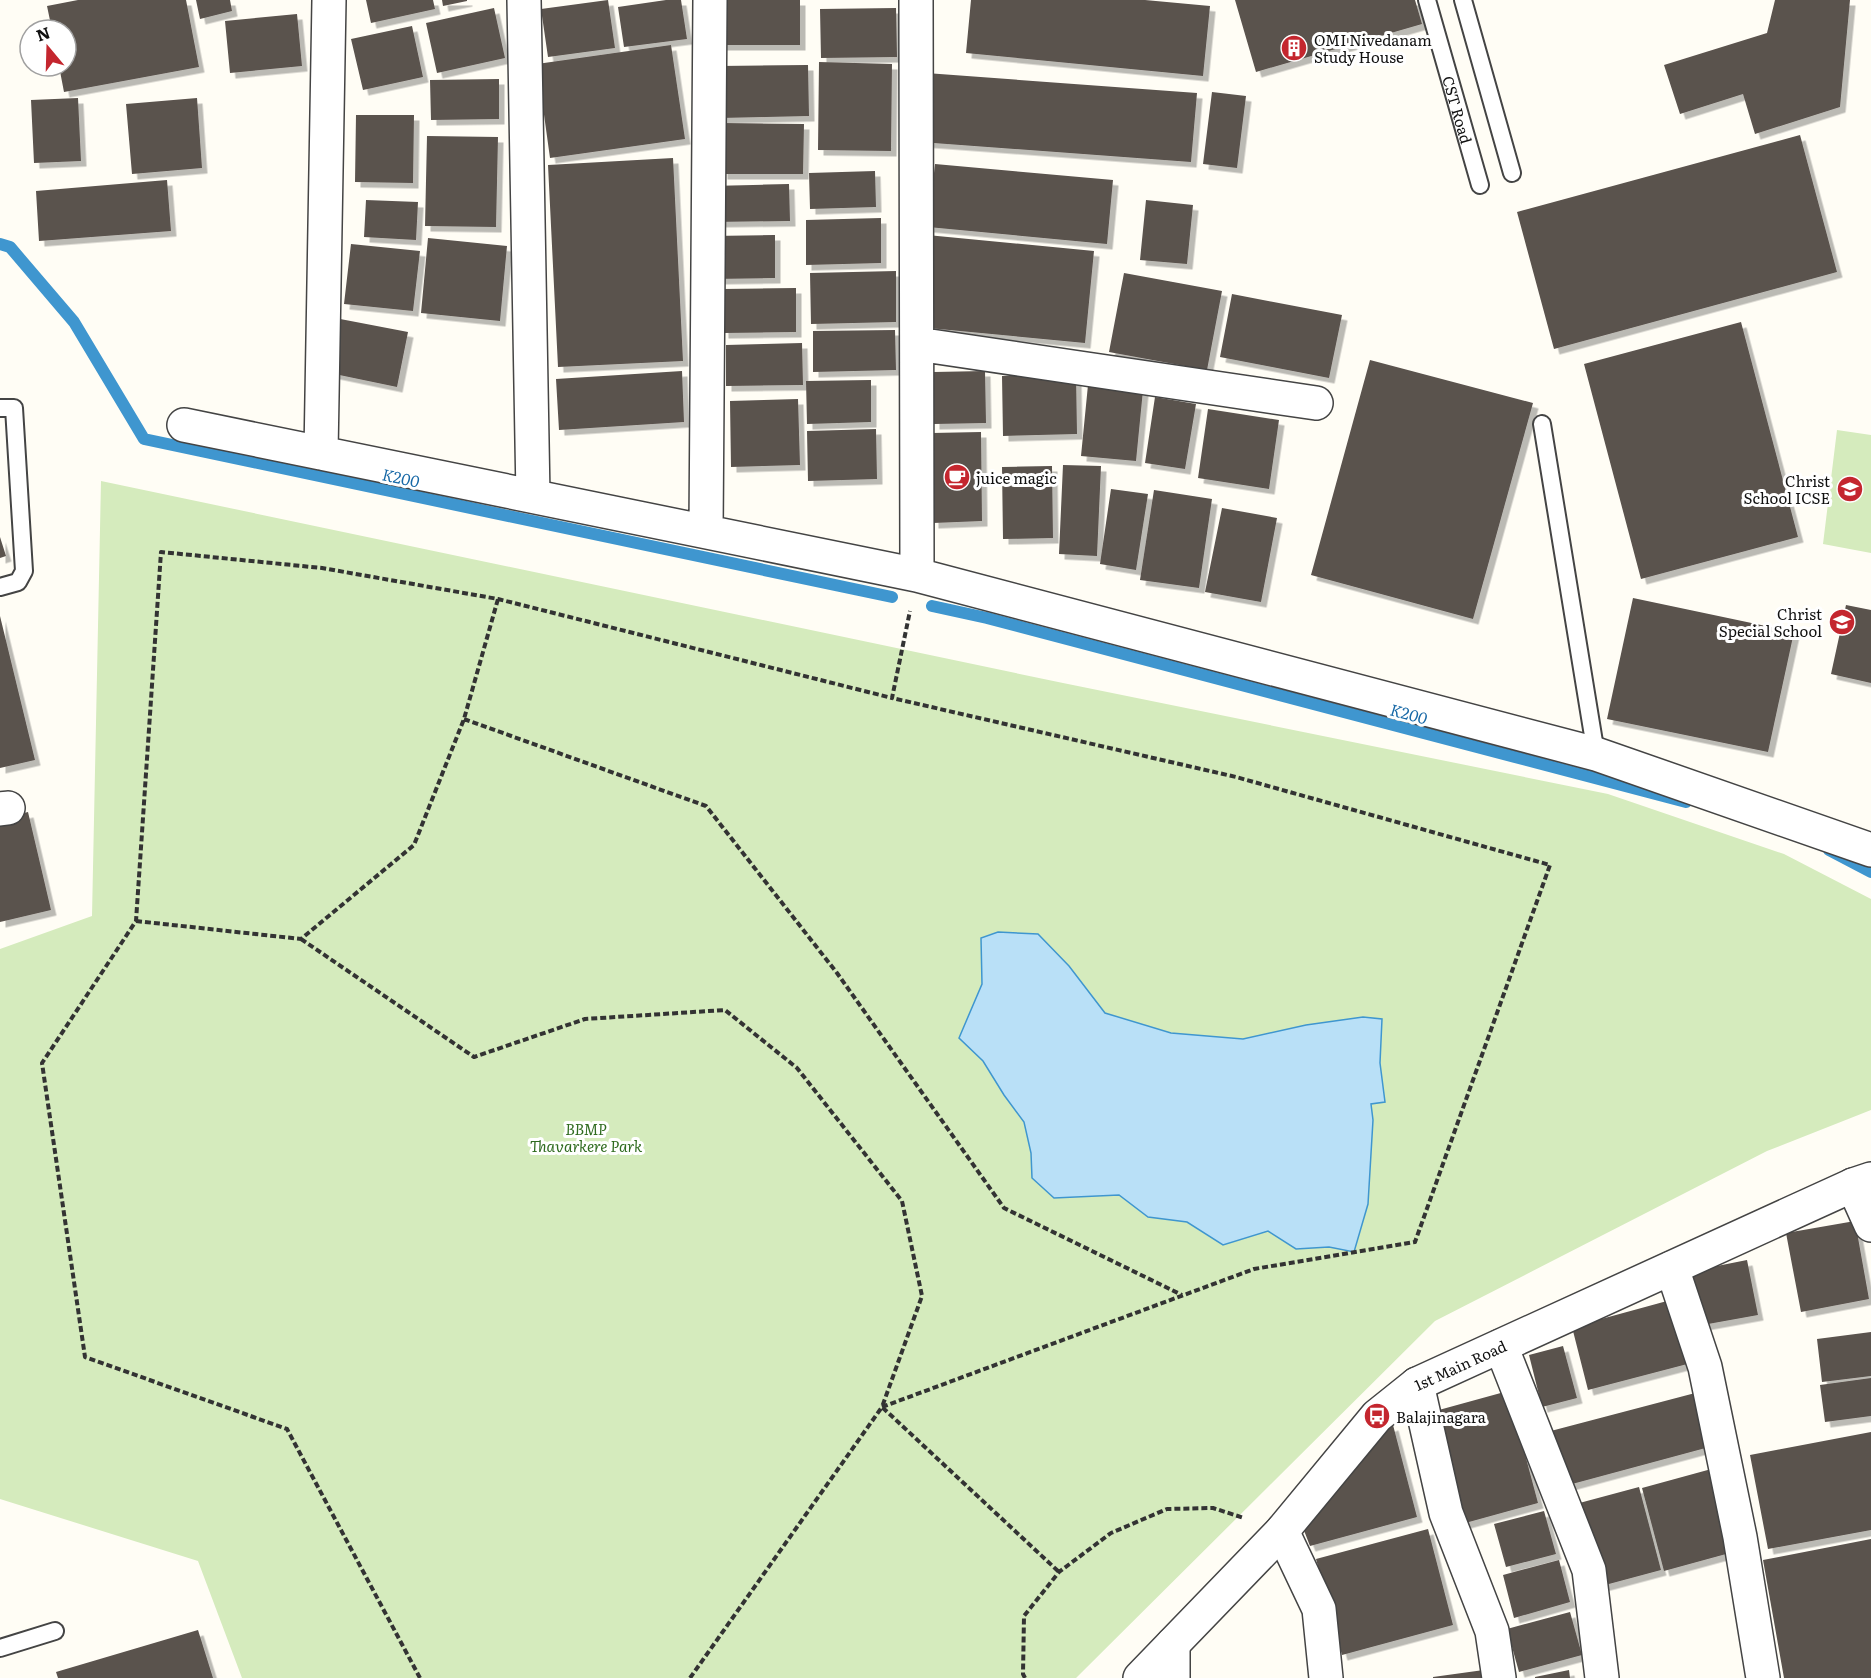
<svg xmlns="http://www.w3.org/2000/svg" width="1871" height="1678" font-family="Literata,serif">
<style>
.green{fill:#d5ebbd}
.water{fill:#b9e0f7;stroke:#3f96cf;stroke-width:1.5}
.lines{fill:none;stroke-linecap:round;stroke-linejoin:round}
.stream{stroke:#3f96cf;stroke-width:12}
.building{fill:#5a524d;filter:url(#shadow)}
.service-casing{stroke:#444;stroke-width:20}
.minor-casing{stroke:#444;stroke-width:36}
.tertiary-casing{stroke:#444;stroke-width:36}
.path{stroke:#333;stroke-width:4;stroke-dasharray:6 3;stroke-linecap:butt}
.service{stroke:#fff;stroke-width:16}
.minor{stroke:#fff;stroke-width:33}
.tertiary{stroke:#fff;stroke-width:33}
.labels{text-anchor:middle;dominant-baseline:central;stroke-width:6;stroke-linejoin:round;paint-order:stroke}
.poi-label{font-size:15px;fill:#111;stroke:#fff;text-anchor:start}
.street-label{font-size:15px;fill:#111;stroke:#fff}
.park-label{font-size:15px;font-style:italic;fill:#2f6b1f;stroke:#fff}
.water-label{font-size:16px;font-style:italic;fill:#1768a6;stroke:#fff}
</style>
<defs>
<filter id="shadow"><feDropShadow dx="5.5" dy="5.5" stdDeviation="0" flood-color="#0004"/></filter>
</defs>
<rect width="100%" height="100%" fill="#fffdf5"/>
<path class="green" d="M1837 430 1871 435V553L1823 544Z
M101 481 1063 683 1608 794 1784 854 1871 899V1110L1767 1151 1435 1321 1076 1678H242L198 1561 0 1499V949L92 916Z"/>
<path class="water" d="M998 932 1038 934 1069 966 1105 1013 1171 1033 1243 1039 1306 1025 1363 1017 1382 1019 1380 1063 1385 1102 1371 1104 1373 1120 1368 1204 1354 1252 1329 1247 1296 1249 1268 1231 1223 1245 1187 1222 1148 1217 1119 1195 1054 1198 1032 1178 1031 1153 1024 1122 1004 1095 983 1061 959 1038 982 984 981 938Z"/>
<g class="lines">
<path class="stream" d="M0 244 10 247 74 322 144 439 892 597
M932 606 987 618 1686 802
M1829 850 1871 872"/>
</g>
<path class="building" d="M78 0H186L199 67 64 92 59 66H66V30H52L47 6Z
M196 0H230L232 11 200 19Z
M366 0H433L435 9 371 23Z
M442 0H467V1L443 6Z
M608 0 615 48 548 57 541 9Z
M666 0H681L687 39 624 47 618 7Z
M716 0H800V45H715Z
M971 0H1145L1210 6 1203 76 966 53Z
M1235 0H1415L1422 24 1256 72Z
M1775 0H1850L1840 107 1755 134 1743 94 1680 114 1664 65 1767 33Z
M494 8 505 58 437 73 426 23Z
M896 8 897 57 821 58 820 9Z
M297 14 302 66 230 73 225 21Z
M412 26 423 77 363 90 351 39Z
M671 45 685 139 550 158 537 64Z
M819 62 892 64 891 151 818 150Z
M808 65 809 116 720 118 719 66Z
M926 73 1197 93 1191 162 920 142Z
M499 79V119L431 120 430 80Z
M1212 92 1246 96 1237 168 1203 164Z
M78 98 81 161 34 163 31 100Z
M197 98 202 168 132 174 126 104Z
M356 115H414L413 183 355 182Z
M722 123 804 124 803 174H722Z
M1800 135 1837 272 1554 349 1517 212Z
M427 136 498 137 496 227 425 226Z
M673 158 683 361 558 367 548 165Z
M935 164 1113 180 1107 244 928 227Z
M875 171 876 207 810 209 809 173Z
M167 180 171 231 39 241 36 191Z
M789 184 790 221 711 222 710 186Z
M366 200 418 202 416 240 364 237Z
M1146 200 1193 205 1187 264 1140 260Z
M881 218V263L806 265V220Z
M775 235V278L712 279 711 236Z
M927 235 1094 251 1085 343 918 327Z
M428 238 507 246 500 321 421 313Z
M351 244 420 251 413 311 344 304Z
M896 271V322L811 324 810 273Z
M1124 273 1222 291 1207 370 1109 352Z
M796 288V332L723 333 722 289Z
M1232 294 1342 315 1329 378 1220 357Z
M335 318 408 332 397 387 325 372Z
M1741 322 1798 537 1641 579 1584 364Z
M895 330 896 370 813 372V331Z
M802 343 803 385 726 386V345Z
M1370 360 1533 403 1473 619 1311 575Z
M682 371 684 422 559 430 556 379Z
M985 371 986 423 934 424V372Z
M1076 374 1077 434 1003 436 1002 376Z
M871 380V422L807 424 806 381Z
M1088 385 1143 390 1136 461 1081 456Z
M1155 397 1196 404 1185 469 1145 463Z
M798 399 800 465 731 467 730 401Z
M1208 409 1279 420 1269 489 1198 478Z
M876 429 877 479 808 481 807 431Z
M981 432 982 521 933 523 932 433Z
M1063 465 1101 466 1097 556 1059 554Z
M1052 466 1053 538 1003 539 1002 467Z
M1111 489 1148 494 1136 570 1100 564Z
M1154 490 1212 499 1199 588 1140 580Z
M1222 508 1277 518 1261 602 1205 592Z
M0 537 6 556 0 558Z
M1633 598 1794 632 1768 752 1607 719Z
M1846 605 1871 610V683L1831 674Z
M0 616 35 760 0 768Z
M28 812 51 910 0 922V819Z
M1855 1221 1869 1299 1801 1312 1786 1233Z
M1747 1260 1758 1315 1697 1326 1687 1272Z
M1678 1298 1695 1362 1588 1390 1572 1327Z
M1871 1332V1376L1822 1382 1817 1339Z
M1563 1346 1577 1398 1542 1407 1529 1355Z
M1871 1378V1416L1825 1422 1820 1385Z
M1508 1391 1538 1503 1458 1525 1428 1413Z
M1699 1392 1713 1446 1561 1487 1547 1432Z
M1393 1425 1417 1517 1310 1546 1298 1515 1366 1434Z
M1871 1432V1530L1768 1549 1750 1455Z
M1715 1468 1737 1551 1664 1571 1642 1488Z
M1639 1487 1661 1570 1594 1588 1572 1505Z
M1544 1511 1556 1554 1506 1567 1494 1524Z
M1428 1529 1453 1625 1342 1655 1316 1559Z
M1871 1539V1678H1784L1763 1560Z
M1559 1560 1570 1602 1514 1618 1503 1575Z
M1570 1612 1582 1655 1519 1672 1507 1629Z
M198 1630 213 1678H58L56 1672Z
M1491 1669 1493 1678H1433V1677Z
M1569 1670 1570 1678H1535V1677Z"/>
<g class="lines">
<defs>
<g id="service">
<path id="s1" d="M1427 0 1480 185"/>
<path d="M1463 0 1512 173"/>
<path d="M0 408H14L24 571 18 582 0 587"/>
<path d="M1542 424 1596 754"/>
<path d="M0 1648 55 1631"/>
</g>
<path id="minor" d="M524 0 533 496
M916 0 917 575
M917 344 1316 403
M184 425 917 575 1596 754 1871 850
M321 453 329 0
M706 531 710 0
M0 809 8 808
M1853 1185 1871 1225
M1672 1268 1705 1367 1740 1537 1763 1678
M1501 1346 1589 1570 1602 1678
M1417 1384 1446 1513 1492 1631 1499 1678
M1282 1531 1319 1609 1326 1678
M1173 1644V1678"/>
<g id="tertiary">
<path id="s2" d="M1140 1678 1282 1531 1377 1416 1417 1384 1853 1185 1871 1179"/>
</g>
</defs>
<use href="#service" class="service-casing"/>
<use href="#minor" class="minor-casing"/>
<use href="#tertiary" class="tertiary-casing"/>
<path class="path" d="M464 719 706 806 837 973 1004 1208 1182 1295
M136 921 301 939 414 845 464 719 498 599
M301 939 474 1057 585 1019 725 1010 797 1068 902 1201 922 1296 882 1407
M882 1407 1254 1269 1415 1242 1550 865 1236 777 892 698
M420 1678 287 1429 85 1357 42 1063 136 921 161 552 322 568 498 599 892 698 910 611
M690 1678 882 1407 1059 1572
M1025 1678 1023 1674 1024 1616 1059 1572 1111 1533 1167 1509 1213 1508 1244 1518"/>
<use href="#service" class="service"/>
<use href="#minor" class="minor"/>
<use href="#tertiary" class="tertiary"/>
</g>
<defs>
<symbol id="building-disc" viewBox="-11 -11 22 22"><circle r="9.5" fill="#c4262e" stroke="#fff"/><path d="M-4-6H4V6H1V3H-1V6H-4ZM-2.5-4.3h1.7v1.8h-1.7ZM.8-4.3h1.7v1.8H.8ZM-2.5-1h1.7V.8h-1.7ZM.8-1h1.7V.8H.8Z" fill="#fff"/></symbol>
<symbol id="cafe-disc" viewBox="-11 -11 22 22"><circle r="9.5" fill="#c4262e" stroke="#fff"/><path d="M-5.5-4.5H6V0H3Q3 3.5 0 3.5H-2.5Q-5.5 3.5-5.5 0ZM3-3.2v2h1.7v-2ZM-6 4.5H4V6H-6Z" fill="#fff"/></symbol>
<symbol id="school-disc" viewBox="-11 -11 22 22"><circle r="9.5" fill="#c4262e" stroke="#fff"/><path d="M0-5L7-2L0 1L-7-2ZM-4 1L0 2.5L4 1V4Q0 6-4 4Z" fill="#fff"/></symbol>
<symbol id="bus-disc" viewBox="-11 -11 22 22"><circle r="9.5" fill="#c4262e" stroke="#fff"/><path d="M-5-6H5V4H4V6H2V4H-2V6H-4V4H-5ZM-3.5-4V0h7V-4ZM-3.5 1.2v1.5H-2V1.2ZM2 1.2v1.5H3.5V1.2Z" fill="#fff"/></symbol>
</defs>
<g fill-rule="evenodd">
<use href="#building-disc" x="1279" y="33" width="30" height="30"/>
<use href="#cafe-disc" x="942" y="462" width="30" height="30"/>
<use href="#school-disc" x="1835" y="474" width="30" height="30"/>
<use href="#school-disc" x="1827" y="607" width="30" height="30"/>
<use href="#bus-disc" x="1362" y="1401" width="30" height="30"/>
</g>
<g class="labels">
<g class="poi-label">
<text x="1314" y="39">OMI Nivedanam<tspan x="1314" dy="17">Study House</tspan></text>
<text x="976" y="477">juice magic</text>
<text x="1830" y="480" text-anchor="end">Christ<tspan x="1830" dy="17">School ICSE</tspan></text>
<text x="1822" y="613" text-anchor="end">Christ<tspan x="1822" dy="17">Special School</tspan></text>
<text x="1396" y="1416">Balajinagara</text>
</g>
<g class="street-label">
<text stroke="none"><textPath href="#s1" startOffset="114">CST Road</textPath></text>
<text stroke="none"><textPath href="#s2" startOffset="452">1st Main Road</textPath></text>
</g>
<g class="park-label">
<text x="586" y="1128">BBMP<tspan x="586" dy="17">Thavarkere Park</tspan></text>
</g>
<g class="water-label">
<text transform="translate(401 477) rotate(12)">K200</text>
<text transform="translate(1409 713) rotate(15)">K200</text>
</g>
</g>
<g transform="translate(48 48) rotate(341)"><circle r="28" fill="#ffffff" stroke="#a0a0a0" stroke-width="1.5"/>
<path d="M0-4.5L10 22L0 15L-10 22Z" fill="#c4262e"/>
<text y="-9" font-size="16" font-weight="bold" text-anchor="middle" fill="#111111">N</text>
</g>
</svg>
